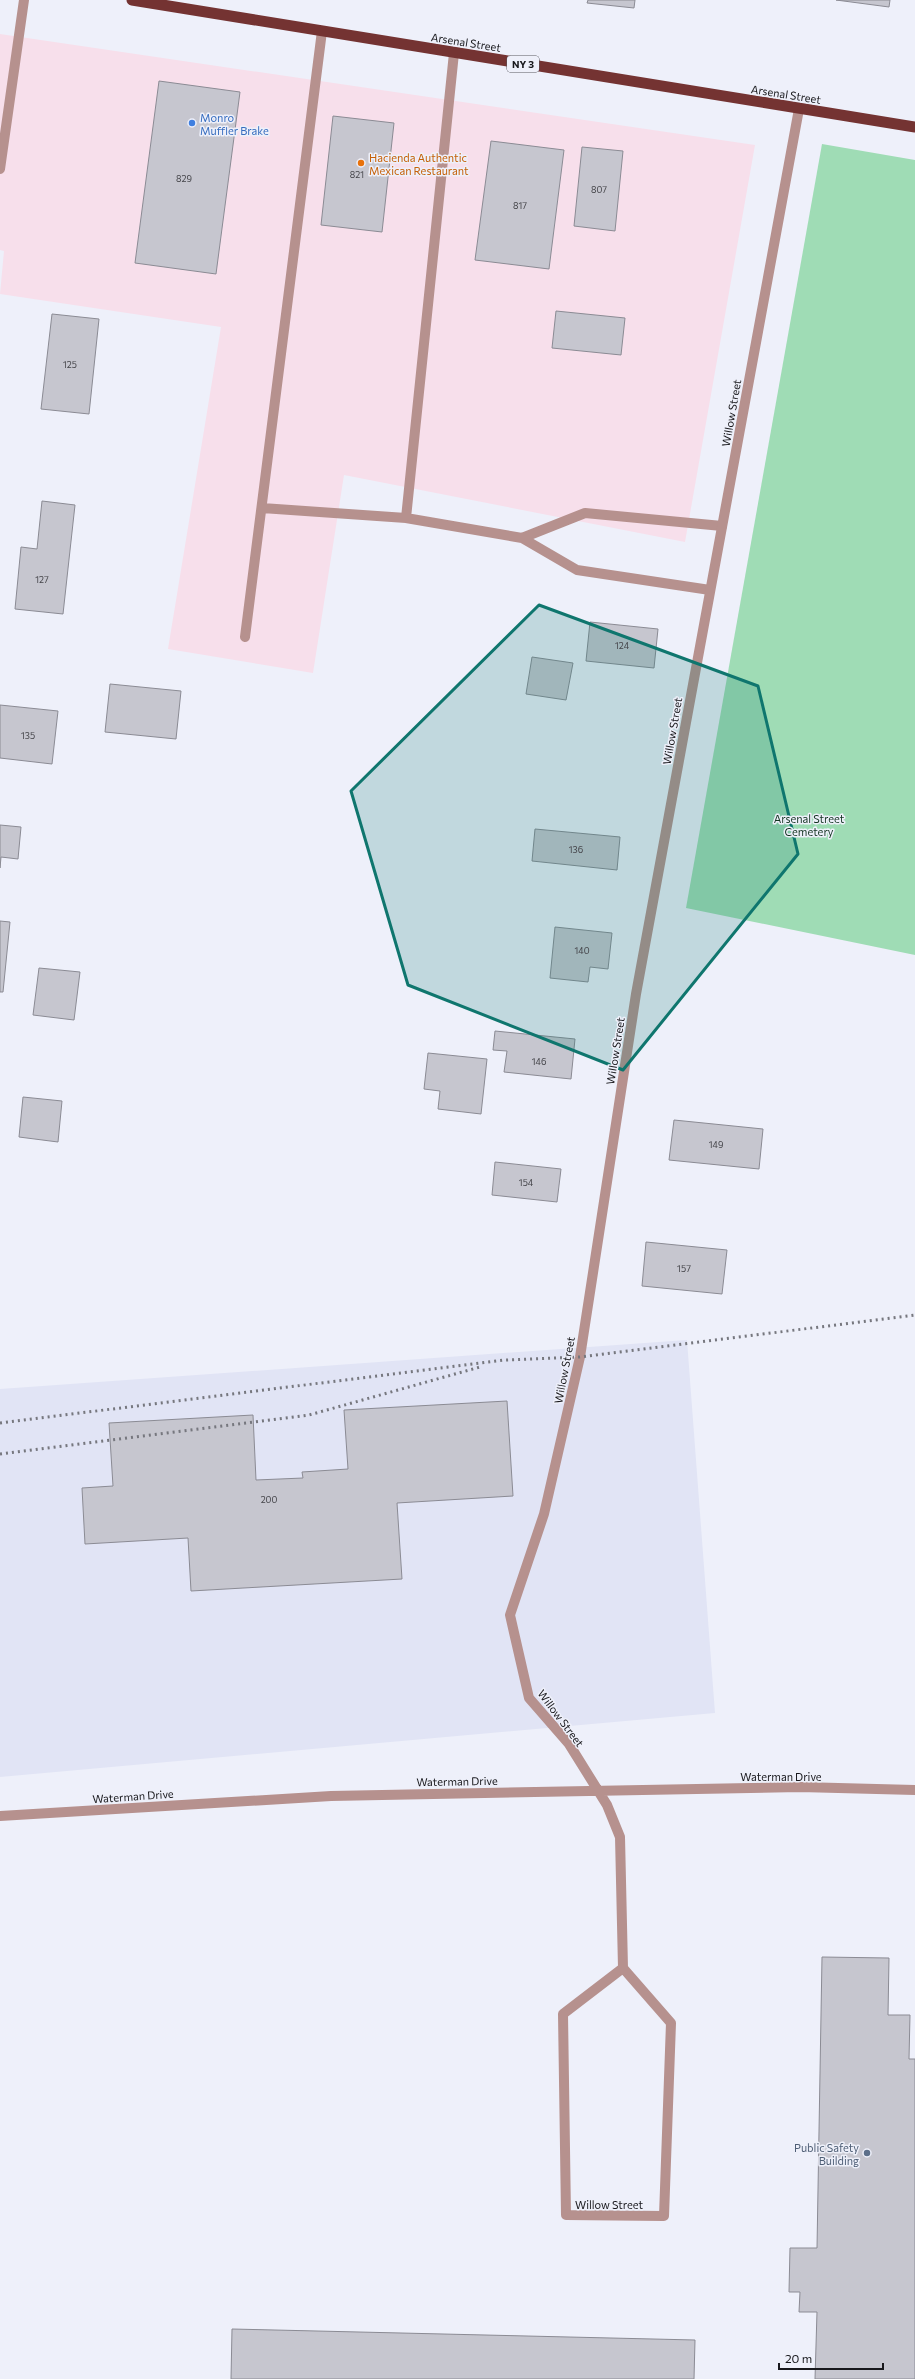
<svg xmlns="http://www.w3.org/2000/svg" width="915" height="2379" font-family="Commissioner,sans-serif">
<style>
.commercial{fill:#f7dfeb}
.built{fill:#e1e4f5}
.green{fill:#9fdcb5}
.building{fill:#c6c6cf;stroke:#8b8b94}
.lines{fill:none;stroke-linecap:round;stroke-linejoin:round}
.service{stroke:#b6918e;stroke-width:10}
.minor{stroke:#b6918e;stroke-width:10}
.trunk{stroke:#743332;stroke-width:11}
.rail{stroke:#76777e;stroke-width:3;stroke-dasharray:2 4;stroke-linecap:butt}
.marked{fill:#0f766e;fill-opacity:0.2;stroke:#0f766e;stroke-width:3;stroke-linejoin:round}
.shop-dot{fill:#3f7fe0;stroke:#eef0fa;stroke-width:1.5}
.food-dot{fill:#e8710a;stroke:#eef0fa;stroke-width:1.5}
.service-dot{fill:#5c6f8a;stroke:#eef0fa;stroke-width:1.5}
.labels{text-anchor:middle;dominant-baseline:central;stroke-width:3;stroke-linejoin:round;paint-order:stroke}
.number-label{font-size:9px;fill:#444449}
.shield{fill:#eef0fa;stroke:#58595f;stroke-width:1}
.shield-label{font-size:10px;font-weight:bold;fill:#18181c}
.street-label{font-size:11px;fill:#18181c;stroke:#eef0fa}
.shop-label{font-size:11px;fill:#366cbe;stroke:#eef0fa;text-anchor:start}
.food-label{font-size:11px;fill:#c56008;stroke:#eef0fa;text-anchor:start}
.park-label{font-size:11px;fill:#123320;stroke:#eef0fa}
.service-label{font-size:11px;fill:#4e5e75;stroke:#eef0fa;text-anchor:end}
</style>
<rect width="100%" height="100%" fill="#eef0fa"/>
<path class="commercial" d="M0 34 755 145 685 542 344 475 313 673 168 649 221 327 0 294 4 251 0 250Z"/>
<path class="built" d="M687 1340 715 1713 0 1777V1389Z"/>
<path class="green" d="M822 144 915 160V955L686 908Z"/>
<path class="building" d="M588 0H635L634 8 587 3Z
M836 0H890L889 7Z
M159 81 240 92 216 274 135 263Z
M333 116 394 123 382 232 321 225Z
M491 141 564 150 549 269 475 260Z
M582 147 623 151 615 231 574 226Z
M556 311 625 318 621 355 552 348Z
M52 314 99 319 89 414 41 409Z
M42 501 75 505 63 614 15 609 21 547 37 549Z
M590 622 658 629 654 668 586 661Z
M532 657 573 663 566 700 526 694Z
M110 684 181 691 176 739 105 732Z
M0 705 58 711 52 764 0 758Z
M0 825 21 827 18 859 1 857 0 868Z
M535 829 620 837 617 870 532 861Z
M0 921 10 922 3 992H0Z
M555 927 612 933 608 969 590 967 588 982 550 978Z
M39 968 80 972 74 1020 33 1015Z
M495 1031 575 1039 571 1079 504 1072 507 1051 493 1050Z
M428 1053 487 1059 481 1114 438 1109 440 1091 424 1089Z
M23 1097 62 1101 58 1142 19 1137Z
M674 1120 763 1129 759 1169 669 1160Z
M495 1162 561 1169 557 1202 492 1195Z
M646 1242 727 1250 722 1294 642 1286Z
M507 1401 513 1496 397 1503 402 1579 191 1591 188 1538 85 1544 82 1488 113 1486 109 1423 253 1415 256 1480 303 1478 302 1472 348 1469 344 1410Z
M822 1957 889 1958 888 2015H910L909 2059H915V2379H815L817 2312H799L800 2292H789L790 2248H817Z
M232 2329 695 2340 694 2379H231Z"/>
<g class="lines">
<path class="service" d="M454 53 406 518 522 538 577 570 710 590
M262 508 406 518
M522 538 585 513 722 526
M245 637 322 31"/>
<path class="minor" d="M0 169 24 0
M0 1816 331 1796 800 1787 915 1790
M623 1968 563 2014 566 2215 664 2216 671 2023 623 1968 620 1837 607 1805 569 1744 529 1698 510 1615 544 1514 580 1357 636 994 799 109"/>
<path class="trunk" d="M132 0 915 127"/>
<path class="rail" d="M0 1423 505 1360 580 1357 915 1315
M0 1454 309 1415 480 1367"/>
</g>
<path class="marked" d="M539 605 758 686 798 854 623 1070 408 985 351 791Z"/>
<circle class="shop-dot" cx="192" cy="123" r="4"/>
<circle class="food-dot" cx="361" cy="163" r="4"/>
<circle class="service-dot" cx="867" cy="2153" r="4"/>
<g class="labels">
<g class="number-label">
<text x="357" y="174">821</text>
<text x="184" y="178">829</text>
<text x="599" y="189">807</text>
<text x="520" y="205">817</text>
<text x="70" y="364">125</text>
<text x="42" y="579">127</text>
<text x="622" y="645">124</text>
<text x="28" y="735">135</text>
<text x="576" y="849">136</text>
<text x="582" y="950">140</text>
<text x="539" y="1061">146</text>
<text x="716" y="1144">149</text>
<text x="526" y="1182">154</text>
<text x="684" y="1268">157</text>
<text x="269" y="1499">200</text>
</g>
<rect class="shield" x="507" y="56" width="32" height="16" rx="3"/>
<g class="shield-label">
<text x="523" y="64">NY 3</text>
</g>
<g class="street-label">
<text transform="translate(466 42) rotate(9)">Arsenal Street</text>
<text transform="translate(786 94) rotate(9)">Arsenal Street</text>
<text transform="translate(731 413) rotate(-80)">Willow Street</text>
<text transform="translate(672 731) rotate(-80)">Willow Street</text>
<text transform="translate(615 1051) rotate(-81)">Willow Street</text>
<text transform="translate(564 1370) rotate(-79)">Willow Street</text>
<text transform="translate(561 1718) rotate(53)">Willow Street</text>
<text x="781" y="1776">Waterman Drive</text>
<text transform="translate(457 1781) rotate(-1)">Waterman Drive</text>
<text transform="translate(133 1796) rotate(-4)">Waterman Drive</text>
<text x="609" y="2204">Willow Street</text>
</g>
<g class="shop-label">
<text x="200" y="117">Monro<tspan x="200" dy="13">Muffler Brake</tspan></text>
</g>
<g class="food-label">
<text x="369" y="157">Hacienda Authentic<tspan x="369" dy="13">Mexican Restaurant</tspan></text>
</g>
<g class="park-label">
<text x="809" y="818">Arsenal Street<tspan x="809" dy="13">Cemetery</tspan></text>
</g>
<g class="service-label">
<text x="859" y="2147">Public Safety<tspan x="859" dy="13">Building</tspan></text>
</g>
</g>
<path d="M779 2363v6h104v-6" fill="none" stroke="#18181c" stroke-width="2"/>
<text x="785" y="2363" font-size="12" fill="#18181c" stroke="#eef0fa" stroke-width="3" paint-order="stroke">20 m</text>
</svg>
